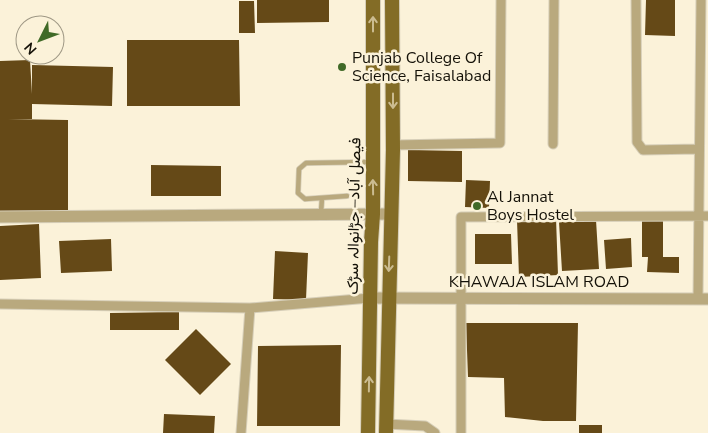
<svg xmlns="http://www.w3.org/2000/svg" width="708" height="433" font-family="'Nunito Sans',Vazirmatn,sans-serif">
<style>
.building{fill:#654917}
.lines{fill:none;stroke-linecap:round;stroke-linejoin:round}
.service-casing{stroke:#d6ceb8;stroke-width:6}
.minor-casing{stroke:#d6ceb8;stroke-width:11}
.tertiary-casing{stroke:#d6ceb8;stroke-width:13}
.primary-casing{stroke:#d6ceb8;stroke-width:16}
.service{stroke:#b9a97e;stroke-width:4.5}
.minor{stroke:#b9a97e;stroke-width:9}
.tertiary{stroke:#b9a97e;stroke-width:11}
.primary{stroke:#836c26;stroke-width:14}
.oneway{stroke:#cbbc91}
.poi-dot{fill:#406a27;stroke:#fbf2d9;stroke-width:2}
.labels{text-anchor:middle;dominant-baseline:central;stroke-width:5;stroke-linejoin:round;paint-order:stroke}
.poi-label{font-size:16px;fill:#141108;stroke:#fbf2d9;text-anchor:start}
.street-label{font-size:16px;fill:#141108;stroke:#fbf2d9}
</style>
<rect width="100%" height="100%" fill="#fbf2d9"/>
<path class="building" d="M257 0H329V22L257 23Z
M646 0H675V36L645 35Z
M239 1H254L255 33H239Z
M127 40H239L240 106H127Z
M30 60 32 94V65L113 67 112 106 32 104V119H8L68 120V211H0V61Z
M408 150 462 151V182L408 181Z
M151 165 221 166V196H151Z
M466 180 490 181 489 208 465 207Z
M556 218 558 275 519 277 517 220Z
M596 220 599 269 562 271 559 222Z
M642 220H663V257H679V273L647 272 648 257H642Z
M39 224 41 278 0 280V226Z
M475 234H511L512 264H475Z
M631 238 632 267 606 269 604 240Z
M111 239 112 271 61 273 59 241Z
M275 251 308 253 306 300 273 299Z
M179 312V330H110V313Z
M466 323H578L576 421H543L505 417 504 378 468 377Z
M196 329 231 364 200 395 165 360Z
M341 345 340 426H257L258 346Z
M164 414 215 416 214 433H163Z
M579 425H602V433H579Z"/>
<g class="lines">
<defs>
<path id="service" d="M347 196 305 199 298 193 299 169 306 163 371 162
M321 213 322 198"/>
<path id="minor" d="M636 0 637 142 643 150 698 149
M553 144 554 0
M393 145 500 143 501 0
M698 299 701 0
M0 304 250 308 370 298
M386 424 425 426 435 433
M241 433 250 308
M461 433V217L708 216"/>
<path id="tertiary" d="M0 217 391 214
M370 298 708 299"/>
<path id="primary" d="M368 433 371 242 373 214V0
M386 433 393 150 392 0"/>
</defs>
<use href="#service" class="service-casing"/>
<use href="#minor" class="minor-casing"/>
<use href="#tertiary" class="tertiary-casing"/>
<use href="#primary" class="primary-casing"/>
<use href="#service" class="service"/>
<use href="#minor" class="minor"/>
<use href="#tertiary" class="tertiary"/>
<use href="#primary" class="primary"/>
</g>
<defs><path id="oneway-shaft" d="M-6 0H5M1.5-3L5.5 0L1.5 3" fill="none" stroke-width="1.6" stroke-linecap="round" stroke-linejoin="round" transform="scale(1.25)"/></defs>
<g class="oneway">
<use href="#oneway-shaft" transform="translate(373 24) rotate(-90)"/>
<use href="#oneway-shaft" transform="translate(393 101) rotate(90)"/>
<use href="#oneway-shaft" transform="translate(373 187) rotate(-91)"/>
<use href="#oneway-shaft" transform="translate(389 264) rotate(92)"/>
<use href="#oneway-shaft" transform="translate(369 384) rotate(-89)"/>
</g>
<g class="poi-dot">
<circle cx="342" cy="67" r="5"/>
<circle cx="477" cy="206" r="5"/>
</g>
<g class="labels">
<g class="poi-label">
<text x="352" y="58">Punjab College Of<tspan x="352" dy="18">Science, Faisalabad</tspan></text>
<text x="487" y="197">Al Jannat<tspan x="487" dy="18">Boys Hostel</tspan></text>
</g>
<g class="street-label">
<text transform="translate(354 216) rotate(-89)">فیصل آباد– جڑانوالہ سڑک</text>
<text x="539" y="282">KHAWAJA ISLAM ROAD</text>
</g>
</g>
<g transform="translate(40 40) rotate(228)"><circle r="24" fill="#fbf2d9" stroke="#9f9885"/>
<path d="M0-4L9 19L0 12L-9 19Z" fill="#406a27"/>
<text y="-8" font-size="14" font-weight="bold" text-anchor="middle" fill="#141108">N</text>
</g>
</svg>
